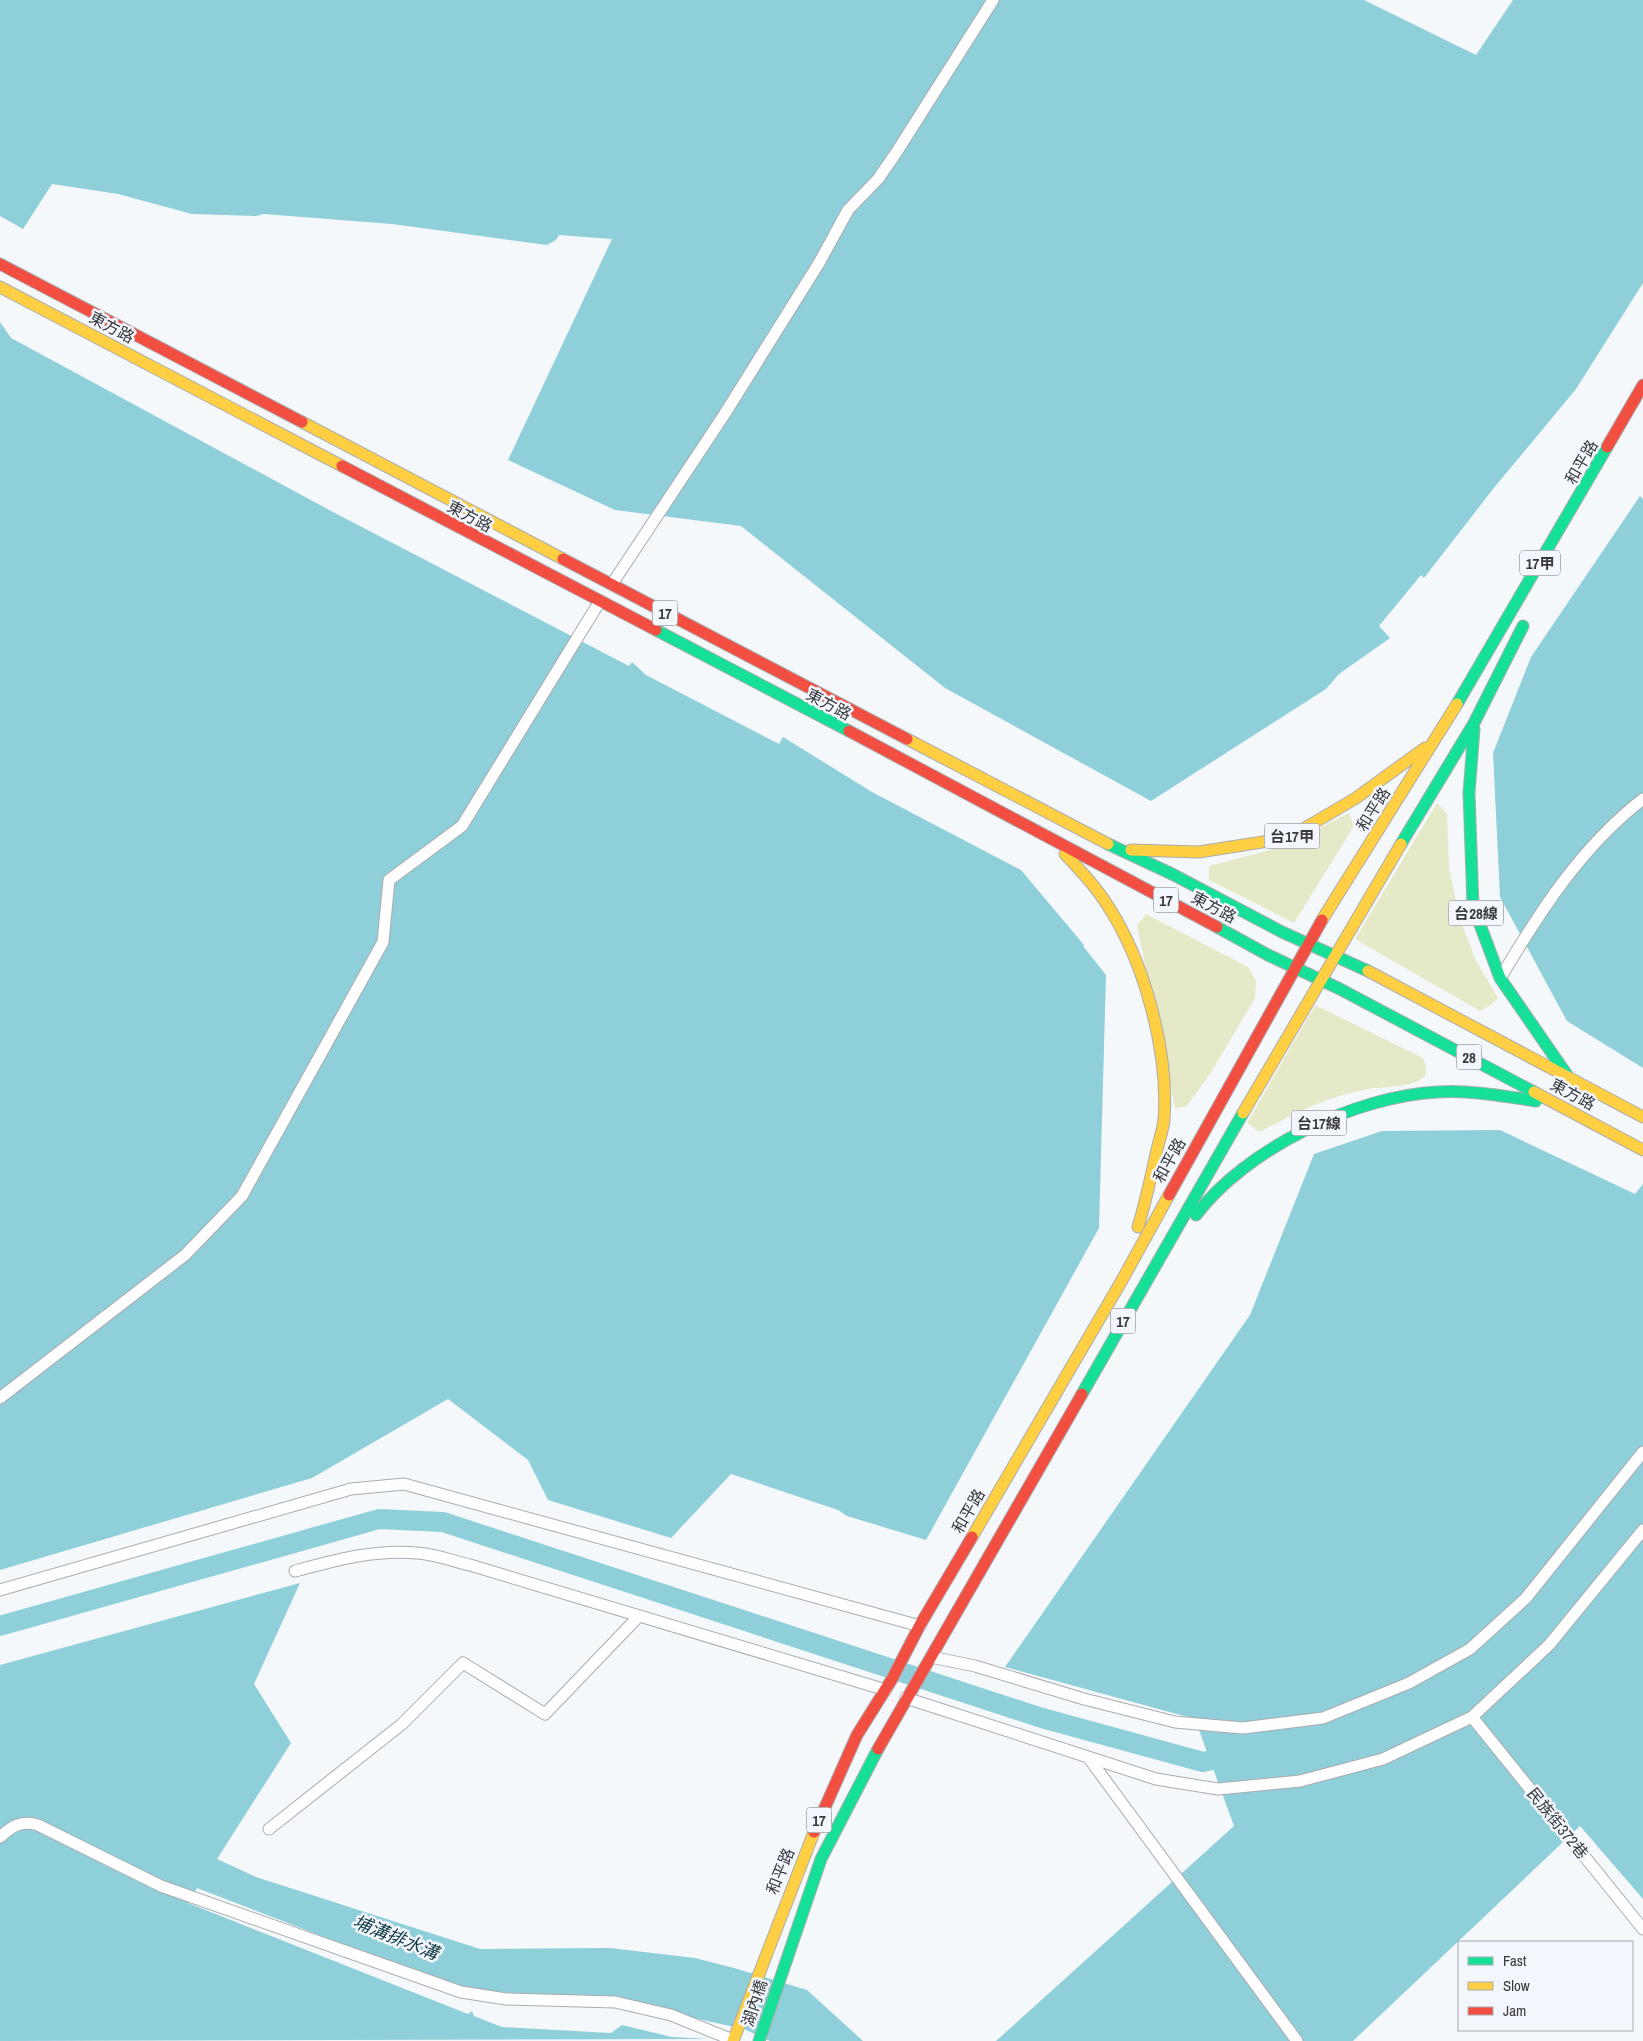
<svg xmlns="http://www.w3.org/2000/svg" width="1643" height="2041" font-family="'Archivo Narrow','Noto Sans TC',sans-serif">
<style>
.green{fill:#e6e9c7}
.water{fill:#8fcfda}
.lines{fill:none;stroke-linecap:round;stroke-linejoin:round}
.canal{stroke:#8fcfda;stroke-width:20}
.lane-casing{stroke:#aaacaf;stroke-width:13}
.fast-casing{stroke:#aaacaf;stroke-width:13}
.slow-casing{stroke:#aaacaf;stroke-width:13}
.jam-casing{stroke:#aaacaf;stroke-width:13}
.lane{stroke:#fefefe;stroke-width:11}
.fast{stroke:#16e098;stroke-width:11}
.slow{stroke:#ffcf43;stroke-width:11}
.jam{stroke:#f24e42;stroke-width:11}
.labels{text-anchor:middle;dominant-baseline:central;stroke-width:5;stroke-linejoin:round;paint-order:stroke}
.shield{fill:#f3f7fd;stroke:#6f7277;stroke-width:1}
.shield-label{font-size:15px;font-weight:bold;fill:#37393d}
.street-label{font-size:16px;fill:#37393d;stroke:#f3f7fd}
.water-label{font-size:18px;font-style:italic;fill:#103b42;stroke:#f3f7fd}
</style>
<rect width="100%" height="100%" fill="#f5f8fb"/>
<path class="green" d="M1437 803 1447 814 1449 867 1459 916 1476 961 1498 998 1489 1006 1480 1011 1355 939Z
M1349 813 1354 826 1294 923 1209 880V866L1282 847Z
M1146 914 1248 967 1256 980 1255 998 1210 1074 1186 1107 1175 1108 1137 926Z
M1315 1005 1423 1058C1425 1064 1428 1071 1424 1077 1415 1087 1380 1087 1367 1089 1328 1097 1295 1112 1260 1132L1247 1123Z"/>
<path class="water" d="M0 0H1364L1476 55 1513 0H1643V283L1576 389 1493 489 1424 578 1421 575 1379 626 1390 638 1339 674 1326 689 1151 801 945 688 741 526 615 510 508 460 612 239 559 235 556 240 547 245 392 224 264 214 256 216 192 214 118 194 52 184 23 229 0 216Z
M0 322 11 338 331 511 629 666 632 662 646 675 779 744 783 737 872 792 1021 870 1084 945 1083 946 1106 975 1099 1228 926 1540 847 1516 838 1510 731 1474 671 1538 548 1500 528 1460 448 1399 312 1478 0 1570Z
M1640 496 1643 499V1068L1567 1021 1500 897 1493 753 1531 657Z
M1500 1130 1635 1194 1643 1184V1899L1580 1826 1353 2041H996L1234 1826 1195 1719 1005 1667 1250 1315 1314 1154 1382 1131Z
M300 1583 254 1684 291 1743 217 1859 256 1877 480 1949 610 1948 695 1958 734 1968 807 1990 863 2041H770L744 2029 619 2002 517 1993 476 1992 444 1983 197 1888 188 1903 468 2014 472 2011 474 2016 502 2027 611 2033 622 2025 672 2037 710 2039 0 2041V1665Z"/>
<g class="lines">
<path class="canal" d="M0 1626 379 1519 443 1522 1042 1718 1203 1762 1236 1755"/>
<defs>
<path id="lane" d="M612 584 724 415 819 263 848 210 878 179 896 153 993 0
M1501 977C1540 911 1582 846 1643 799
M0 1398 185 1255 242 1196 383 942 389 880 462 826 600 601
M295 1571C336 1560 375 1549 417 1553 435 1554 453 1561 470 1565L886 1690
M0 1590 351 1489 404 1484 920 1626
M931 1657 975 1666 1084 1699 1175 1722 1243 1728 1323 1718 1409 1683 1470 1649 1526 1598 1643 1452
M906 1698 1156 1779 1218 1789 1300 1781 1383 1759 1472 1717 1549 1645 1643 1530
M1472 1717 1643 1929
M1088 1757 1297 2041
M269 1829 402 1724 463 1663 545 1714 639 1616
M0 1837C12 1826 22 1820 38 1825L161 1886 461 1992 506 1999 615 2002 671 2015 733 2040"/>
<path id="fast" d="M656 630 849 731
M1457 704 1607 447
M1474 729 1469 793 1473 906 1500 978 1567 1075
M1108 844 1174 875 1282 932 1368 971
M1401 844 1474 723 1523 626
M1217 927 1268 955 1340 989 1534 1092
M1196 1215C1246 1149 1355 1096 1438 1092 1471 1090 1503 1096 1536 1101
M1082 1394 1243 1113
M759 2041 821 1859 878 1749"/>
<path id="slow" d="M0 287 342 466
M302 422 563 559
M907 739 1108 844
M1131 850 1199 852 1288 838 1356 798 1425 748
M1065 854C1081 871 1096 887 1108 906 1145 963 1169 1053 1164 1120 1163 1130 1159 1140 1157 1150 1151 1176 1146 1201 1138 1227
M1322 920 1457 704
M1368 971 1643 1117
M1534 1092 1643 1150
M1243 1113 1401 844
M972 1537 1121 1282 1169 1195
M733 2041 814 1832"/>
<path id="jam" d="M0 264 302 422
M1607 447 1643 385
M342 466 656 630
M563 559 907 739
M849 731 1217 927
M1169 1195 1322 920
M878 1749 1082 1394
M814 1832 857 1735 892 1679 920 1625 972 1537"/>
</defs>
<use href="#lane" class="lane-casing"/>
<use href="#fast" class="fast-casing"/>
<use href="#slow" class="slow-casing"/>
<use href="#jam" class="jam-casing"/>
<use href="#lane" class="lane"/>
<use href="#fast" class="fast"/>
<use href="#slow" class="slow"/>
<use href="#jam" class="jam"/>
</g>
<g class="labels">
<g class="shield">
<rect x="1520" y="550.5" width="40" height="25" rx="4"/>
<rect x="652.5" y="600.5" width="25" height="25" rx="4"/>
<rect x="1264.5" y="823.5" width="55" height="25" rx="4"/>
<rect x="1153.5" y="887.5" width="25" height="25" rx="4"/>
<rect x="1448.5" y="900.5" width="55" height="25" rx="4"/>
<rect x="1456.5" y="1044.5" width="25" height="25" rx="4"/>
<rect x="1291.5" y="1110.5" width="55" height="25" rx="4"/>
<rect x="1110.5" y="1308.5" width="25" height="25" rx="4"/>
<rect x="806.5" y="1807.5" width="25" height="25" rx="4"/>
</g>
<g class="shield-label">
<text x="1540" y="563">17甲</text>
<text x="665" y="613">17</text>
<text x="1292" y="836">台17甲</text>
<text x="1166" y="900">17</text>
<text x="1476" y="913">台28線</text>
<text x="1469" y="1057">28</text>
<text x="1319" y="1123">台17線</text>
<text x="1123" y="1321">17</text>
<text x="819" y="1820">17</text>
</g>
<g class="street-label">
<text transform="translate(112 327) rotate(28)">東方路</text>
<text transform="translate(1581 462) rotate(-60)">和平路</text>
<text transform="translate(470 516) rotate(28)">東方路</text>
<text transform="translate(829 704) rotate(28)">東方路</text>
<text transform="translate(1373 809) rotate(-58)">和平路</text>
<text transform="translate(1214 907) rotate(28)">東方路</text>
<text transform="translate(1573 1094) rotate(28)">東方路</text>
<text transform="translate(1169 1160) rotate(-61)">和平路</text>
<text transform="translate(968 1511) rotate(-60)">和平路</text>
<text transform="translate(1558 1823) rotate(51)">民族街372巷</text>
<text transform="translate(780 1871) rotate(-68)">和平路</text>
<text transform="translate(754 2003) rotate(-72)">湖內橋</text>
</g>
<g class="water-label">
<text transform="translate(396 1937) rotate(22)">埔溝排水溝</text>
</g>
</g>
<rect x="1458" y="1941" width="175" height="90" fill="#f3f7fd" stroke="#a8abb0"/>
<rect x="1468" y="1957" width="25" height="8" fill="#16e098" stroke="#a8abb0"/>
<text x="1503" y="1966" font-size="15" fill="#37393d">Fast</text>
<rect x="1468" y="1982" width="25" height="8" fill="#ffcf43" stroke="#a8abb0"/>
<text x="1503" y="1991" font-size="15" fill="#37393d">Slow</text>
<rect x="1468" y="2007" width="25" height="8" fill="#f24e42" stroke="#a8abb0"/>
<text x="1503" y="2016" font-size="15" fill="#37393d">Jam</text>
</svg>
